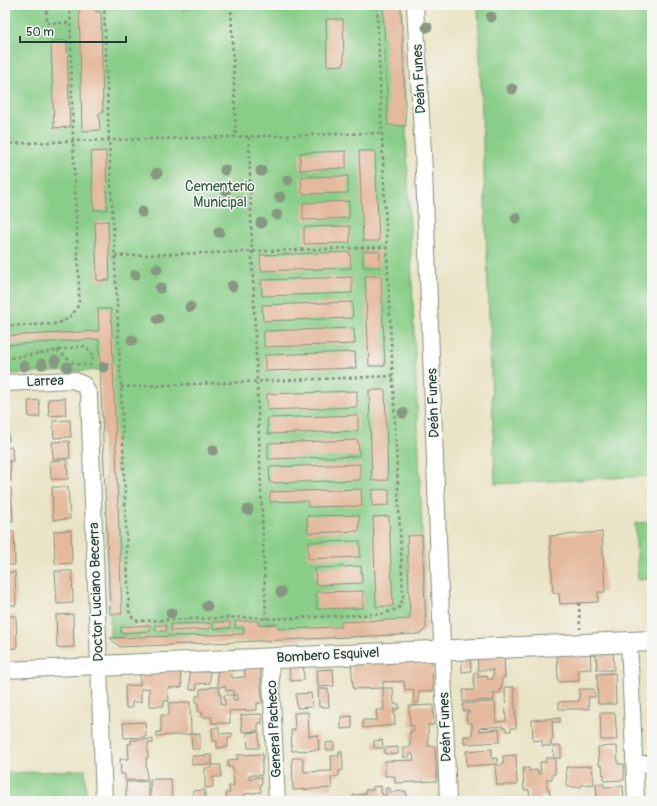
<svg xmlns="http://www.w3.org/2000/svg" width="657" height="806" font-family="Pangolin,sans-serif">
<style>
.green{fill:#89ce88;stroke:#54865e}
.building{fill:#e5b99d;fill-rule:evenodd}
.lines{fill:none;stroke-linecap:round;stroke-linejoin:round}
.minor-casing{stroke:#84907d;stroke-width:18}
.tertiary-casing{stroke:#84907d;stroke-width:22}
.path{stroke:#84907d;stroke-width:2.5;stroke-dasharray:3 3;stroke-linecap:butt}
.minor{stroke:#fff;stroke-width:16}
.tertiary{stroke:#fff;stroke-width:20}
.tree{fill:#86987f}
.labels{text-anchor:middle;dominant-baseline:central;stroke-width:3;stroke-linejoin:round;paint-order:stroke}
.street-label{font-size:14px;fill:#1f3d34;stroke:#f6f6f2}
.park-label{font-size:14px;fill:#345a45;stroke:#f6f6f2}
</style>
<rect width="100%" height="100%" fill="#f6f6f2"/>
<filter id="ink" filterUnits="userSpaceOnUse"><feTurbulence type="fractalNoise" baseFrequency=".025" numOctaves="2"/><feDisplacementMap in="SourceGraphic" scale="8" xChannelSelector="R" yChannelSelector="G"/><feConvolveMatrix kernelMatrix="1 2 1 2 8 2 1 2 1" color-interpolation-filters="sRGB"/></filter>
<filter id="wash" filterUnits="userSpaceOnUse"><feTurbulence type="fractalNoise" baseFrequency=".012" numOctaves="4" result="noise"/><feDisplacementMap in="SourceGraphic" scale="16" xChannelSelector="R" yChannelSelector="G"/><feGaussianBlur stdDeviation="0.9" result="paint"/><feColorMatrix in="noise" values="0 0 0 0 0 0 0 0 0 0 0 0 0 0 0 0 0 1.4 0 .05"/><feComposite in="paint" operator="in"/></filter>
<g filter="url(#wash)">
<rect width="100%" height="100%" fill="#eae4c6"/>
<path class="green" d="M5 5H401L426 628 420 634 244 641 110 638V614L101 370 5 374Z
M478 5H652V476L495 484Z
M652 522V579L638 580 635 523Z
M85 770 86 801H5V773Z"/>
<g id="blocks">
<path class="building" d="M79 5H96V12H101L103 113H99L100 130 82 131Z
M383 5H401L406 126 388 125Z
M326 19H343L344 65 327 66Z
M67 40 70 127 54 128 51 41Z
M106 151 107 210H94L91 152Z
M346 151V168L300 170V153Z
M359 151H375L379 241H363Z
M348 176V193L302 194 301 177Z
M349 201V218L303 220V203Z
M108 221 110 280 97 281 95 222Z
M350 226V243L304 244V227Z
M363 251H380V267H363Z
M350 252 351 268 261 271 260 255Z
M365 276H381L385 366H369Z
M352 277V293L262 296 261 280Z
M352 302 353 318 263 321 262 305Z
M98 309H111L122 614H110L99 339 5 345V336L99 331Z
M354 328 355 344 264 347V331Z
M355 352 356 368 265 371V355Z
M369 390H385L388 480 372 481Z
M357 391V407L267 410V394Z
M65 398 66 415 49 416 48 399Z
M39 400 40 417H29L28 401Z
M358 415V431L268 434 267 418Z
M70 420 71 437 54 438 53 421Z
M5 426H8L9 441H5Z
M358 440 359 456 268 459V443Z
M69 441 70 458 53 459 52 442Z
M12 447 13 461H5V448Z
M67 460 68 479H51L50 461Z
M5 462H10L11 480 5 481Z
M360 464V480L270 483 269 467Z
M52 487H68L70 519 53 520Z
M5 488H11L13 521H5Z
M361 489 362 506 308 507V501L270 502V492Z
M389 489V505L372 506V490Z
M359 515V531L308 533 307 516Z
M389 516 393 606 376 607 373 517Z
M71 530 72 563 55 564 54 531Z
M5 532H14L15 565H5Z
M602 532 605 592H598V602L560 604 559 593H553L550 536Z
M422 535 426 628 420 634 120 647 110 638 244 634 243 627 235 628V621H258V625L278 624V629L341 627V622L410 619 407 536Z
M360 541V557L308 559V542Z
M361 566 362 583 316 585 315 568Z
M55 571H72L73 603 57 604Z
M15 572 16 605H5V573Z
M363 591V608L317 609 316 592Z
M73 614 74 647 57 648 56 615Z
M5 616H16L17 648 5 649Z
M213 622H230V628L213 629Z
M210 623V629L171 631V624Z
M150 625V631L121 633V627Z
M155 625H166V631H155Z
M613 649 614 670H597L596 654H597V650Z
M590 650 591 669 578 670 579 681 558 682 557 652Z
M504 654 505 678H502V688H501L500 693H494V700L463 702V690H474V673H478V677L487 676V679H493V670H478L477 655Z
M470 655 471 671 462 672V659Z
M426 656 432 662 433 691H419V703H414L413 689 405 690 404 681 383 682V688L353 689 351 659Z
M303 662 304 680 291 681 289 666Z
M231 665 232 678 245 677 244 668H259L260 669 262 703H257V710L229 711 230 723H212V717H203L202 712H198V703H196V696H200V689L210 688V687H218L217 666ZM225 686 226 691 233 690V695H237V700H233V695H224L225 705H221V695H220L219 687Z
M189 667 210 670V683L196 684 197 689 190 690Z
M140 669 180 671 182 687 168 688 169 701H164V706H149V688L141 689V702H132V708H126L125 686 140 685Z
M333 669 334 686 318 687 317 670Z
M615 673 616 704H598L597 674Z
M505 687H514L516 728H511V731H506V728H503V726L479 728V731L499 729 500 742 464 744V736H472V723H467L466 713H469V711H463V704L495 702 496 722 506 721Z
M383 688H393L394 704H399V709H394L395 725 363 728V720H377L376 710H384Z
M318 689H328L329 707H319Z
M579 689H594L595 697H588L589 709H559V702L579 701Z
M311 693 312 707 297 708 296 694Z
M190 702 191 734 157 736V732H161V715H169V703Z
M433 705 434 725H428V746H435L437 781 395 783V776H385V761L414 760 413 754H409V757H403V747H410V731H414L413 725 410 726 409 706Z
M308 712 309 736 318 735 319 750 292 751 291 730H295L294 713Z
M600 713H615L617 740H601Z
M262 714V723H258V731L242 732 241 715Z
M352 716V728L341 729V717Z
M560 718V722H552L553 740H551V746H542V740L533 741 532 720Z
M145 722 146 737 124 738 123 723Z
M219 727V734L232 733V737H228V747L217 748V741H213L212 728Z
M259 732V748H248L247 733Z
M191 734H200V749H192Z
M153 739V743H148V758H146L147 780H125V774H121L120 759H129L128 744H131V740Z
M382 740 383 748H374V741Z
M334 742V750H326V743Z
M553 746H561V758H555V774L552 775V779H547V789H549L550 796 539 797 540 801H530L529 790H524L523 768H529V771L538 770V774H541L540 762H546V758H554Z
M617 746 618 764H624V780L604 781V774L603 775 602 765H599L598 747Z
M398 747V754H385V748Z
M492 749V759L497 758V764L467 766 466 751Z
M339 751H342L343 770 339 771V776L331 777 332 788 293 790 292 758H303L304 772 332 771 331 756H339Z
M263 754V760H262V775H249V780L253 779V778L261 777 262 784H260L261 792 245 794 246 801H225V800L227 799 226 793H230L229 786H234L233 767H228V760L238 759 237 755Z
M212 755V764L192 765V756Z
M516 755 517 785H497L495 765H503V756Z
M212 765H221V777H213V787L205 788V768H212Z
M592 766 594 784 581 785V787H567L566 767Z
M150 779H171L172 801H151Z
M148 781 149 799 126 800V782Z
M596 784H604V787L623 786 624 801H597Z
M381 786V794H383V801H353V795L366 794 365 790H373V787Z
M386 788H390V792L406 791 407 801H386Z
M205 790V801H194L193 791Z"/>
</g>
</g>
<g filter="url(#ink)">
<use href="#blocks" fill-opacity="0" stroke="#84907d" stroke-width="1"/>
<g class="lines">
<defs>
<path id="minor" d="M415 5 424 171 448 801
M5 383 73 380 84 385 89 395 104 801
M629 642 636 801
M270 658 277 801
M5 670 99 666
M635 764H652"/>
<path id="tertiary" d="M99 666 652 641"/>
</defs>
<use href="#minor" class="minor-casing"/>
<use href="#tertiary" class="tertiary-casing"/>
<path class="path" d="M46 5 47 23H70
M104 5 109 140 121 387 129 611 132 617 138 621 249 617 266 619 383 614 399 608 403 597C394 400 384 202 377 5
M231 5 236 137
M104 8 248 5
M249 137 252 252 266 619
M5 144 73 141 381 133
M115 256 386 247
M5 326 55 324 64 321 72 315 77 308 79 301V287L73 141 70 5
M5 359 84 346 91 351 93 357 90 365 75 364 57 350
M121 387 393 376
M579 603 580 629"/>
<use href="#minor" class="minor"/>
<use href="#tertiary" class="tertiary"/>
</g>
<g class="tree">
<circle cx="491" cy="17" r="5.5"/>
<circle cx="427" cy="27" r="5.5"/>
<circle cx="512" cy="89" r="5.5"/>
<circle cx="225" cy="170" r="5.5"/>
<circle cx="261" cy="171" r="5.5"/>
<circle cx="157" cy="173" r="5.5"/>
<circle cx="288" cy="180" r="5.5"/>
<circle cx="226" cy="190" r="5.5"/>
<circle cx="280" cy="197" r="5.5"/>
<circle cx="239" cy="202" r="5.5"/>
<circle cx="142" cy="212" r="5.5"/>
<circle cx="277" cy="215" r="5.5"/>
<circle cx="516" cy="218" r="5.5"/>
<circle cx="261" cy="223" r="5.5"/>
<circle cx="219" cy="232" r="5.5"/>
<circle cx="157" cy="269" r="5.5"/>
<circle cx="135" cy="275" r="5.5"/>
<circle cx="232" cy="286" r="5.5"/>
<circle cx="160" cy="288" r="5.5"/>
<circle cx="190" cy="307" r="5.5"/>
<circle cx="158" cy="319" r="5.5"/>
<circle cx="132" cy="340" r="5.5"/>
<circle cx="55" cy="361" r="5.5"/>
<circle cx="42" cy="364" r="5.5"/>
<circle cx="24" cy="366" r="5.5"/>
<circle cx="67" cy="367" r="5.5"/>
<circle cx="104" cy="367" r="5.5"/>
<circle cx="403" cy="413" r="5.5"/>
<circle cx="213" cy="450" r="5.5"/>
<circle cx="248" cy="510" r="5.5"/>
<circle cx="281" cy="592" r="5.5"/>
<circle cx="207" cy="606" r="5.5"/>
<circle cx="171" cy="613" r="5.5"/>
</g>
</g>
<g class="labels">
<g class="street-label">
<text transform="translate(419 79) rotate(-93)">Deán Funes</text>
<text transform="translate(45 381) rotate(-2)">Larrea</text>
<text transform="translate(433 403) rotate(-92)">Deán Funes</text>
<text transform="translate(96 592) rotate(-92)">Doctor Luciano Becerra</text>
<text transform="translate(328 655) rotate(-3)">Bombero Esquivel</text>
<text transform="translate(445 727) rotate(-92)">Deán Funes</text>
<text transform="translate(274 729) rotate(-93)">General Pacheco</text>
</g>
<g class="park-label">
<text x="220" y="186">Cementerio<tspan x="220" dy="16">Municipal</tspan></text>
</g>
</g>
<rect width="657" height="806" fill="none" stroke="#f6f6f2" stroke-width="20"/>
<path d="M20 36v6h106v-6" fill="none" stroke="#1f3d34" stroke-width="2"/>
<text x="26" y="36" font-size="12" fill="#1f3d34" stroke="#f6f6f2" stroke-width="3" paint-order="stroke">50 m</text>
</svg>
